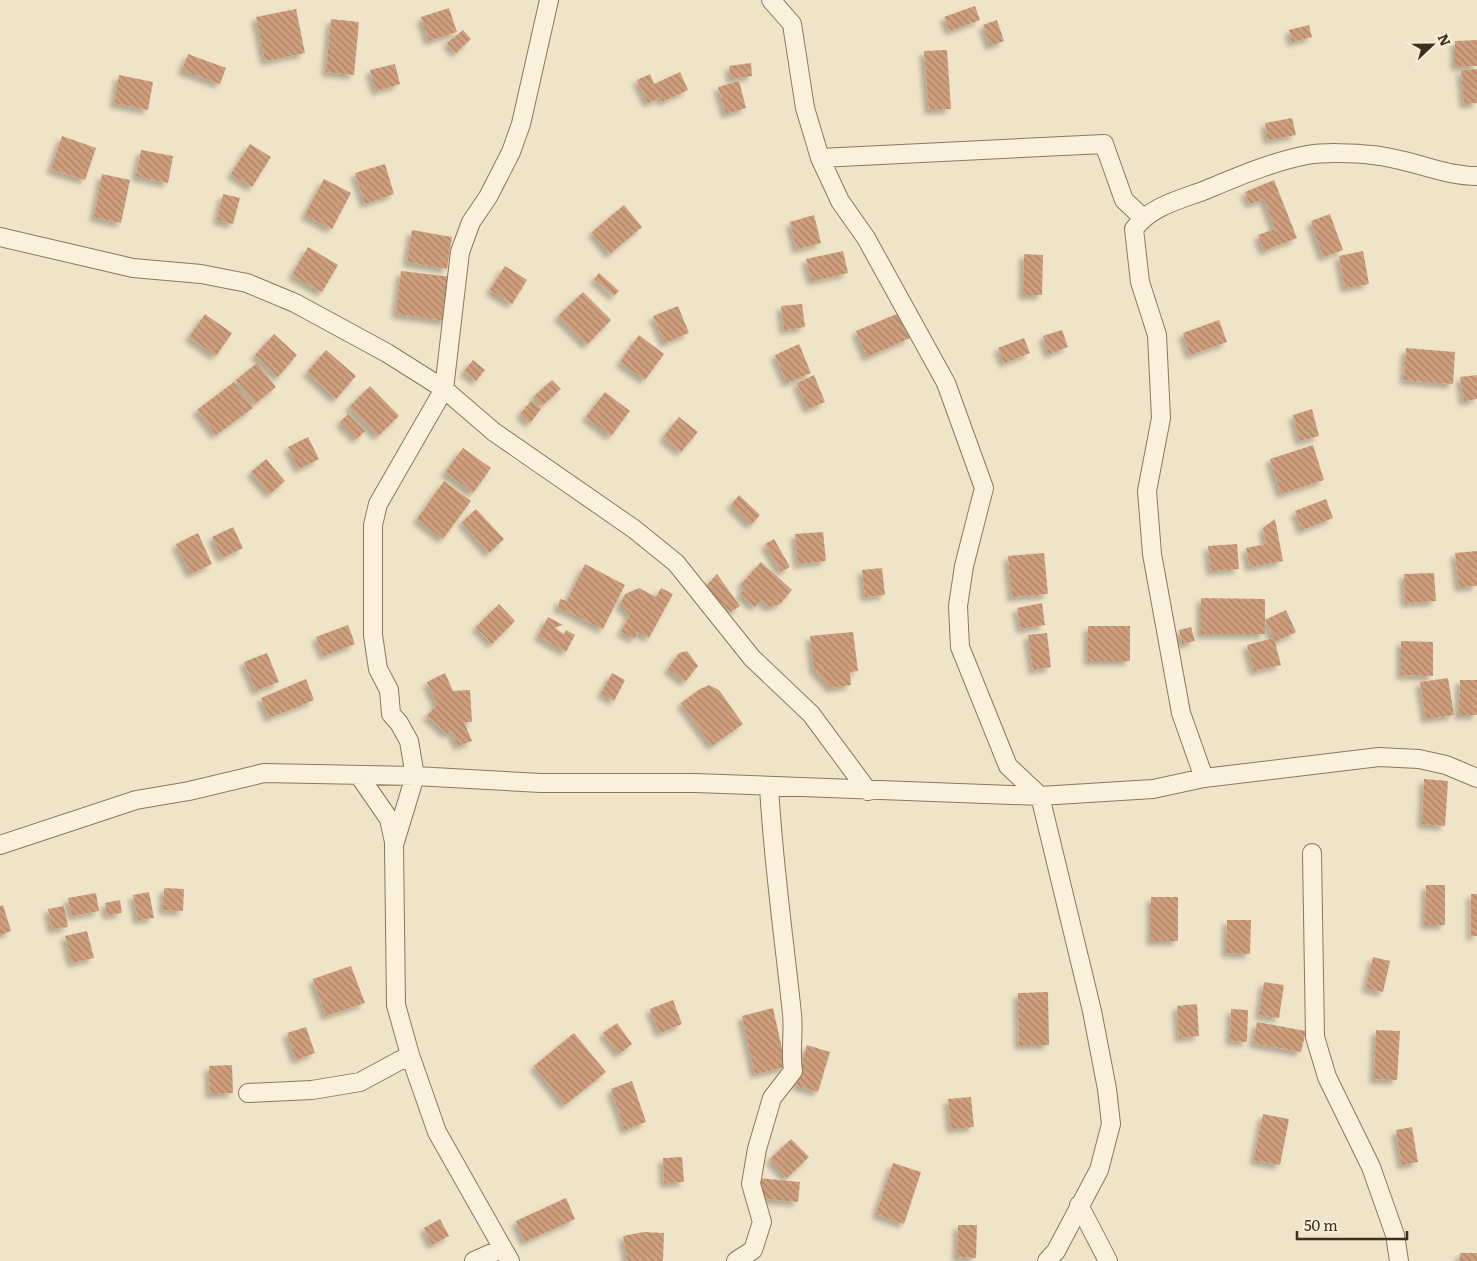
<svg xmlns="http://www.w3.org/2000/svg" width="1477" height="1261" font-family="Literata,serif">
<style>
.building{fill:url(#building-back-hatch);filter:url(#shadow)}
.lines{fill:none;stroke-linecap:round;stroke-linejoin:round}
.minor-casing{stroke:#8d765c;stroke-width:20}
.minor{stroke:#faf1dc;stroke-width:18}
</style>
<defs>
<pattern id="building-back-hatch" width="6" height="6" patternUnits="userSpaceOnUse" patternTransform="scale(1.25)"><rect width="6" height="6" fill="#cf9f7d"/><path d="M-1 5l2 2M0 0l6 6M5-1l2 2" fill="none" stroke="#a98266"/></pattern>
<filter id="shadow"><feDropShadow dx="-4.5" dy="4.5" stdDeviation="2.5" flood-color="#0004"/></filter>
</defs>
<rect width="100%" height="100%" fill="#f0e4c8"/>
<path class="building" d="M975 6 980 20 950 31 944 17Z
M449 8 457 32 429 41 421 17Z
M296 9 305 53 265 61 256 17Z
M331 19 359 22 354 75 326 72Z
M997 20 1004 41 990 46 983 25Z
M1309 25 1312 37 1292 42 1289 30Z
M463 30 471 39 456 53 447 43Z
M1477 40V66H1455V41Z
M947 50 951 109 929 110 924 51Z
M188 54 226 68 220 84 182 70Z
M751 63 752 76 731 79 729 66Z
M395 64 400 84 376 91 370 70Z
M1477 69V103L1464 104 1461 70Z
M680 72 688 90 662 102 661 97 648 103 637 80 650 74 654 84Z
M119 75 153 82 148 110 114 103Z
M739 81 746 108 726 114 718 87Z
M1292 118 1296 135 1268 140 1265 123Z
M62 136 96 148 85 180 51 169Z
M250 144 271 157 252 187 231 174Z
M141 150 173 156 168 183 136 176Z
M385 164 394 194 365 204 355 173Z
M102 174 130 180 121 223 94 217Z
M324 179 351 193 332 229 305 215Z
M1274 180 1297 238 1264 251 1258 235 1275 229 1264 199 1250 204 1245 192Z
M223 194 240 198 233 224 217 220Z
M624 205 642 227 610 254 592 232Z
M1330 214 1343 250 1323 257 1311 221Z
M814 215 821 243 797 249 790 222Z
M412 230 452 237 447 269 407 262Z
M308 247 338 265 322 292 292 275Z
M843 251 848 273 812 281 806 259Z
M1363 251 1369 284 1345 288 1339 256Z
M1024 254 1043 255 1042 295H1023Z
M505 266 527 280 512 304 490 290Z
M401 271 452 277 447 321 396 314Z
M599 273 619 291 614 296 594 279Z
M583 292 611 320 587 345 558 316Z
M802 304 805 327 784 330 781 306Z
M678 306 689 333 665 343 653 316Z
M899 313 910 338 867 357 856 331Z
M205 314 232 333 216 356 189 337Z
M1219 320 1227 342 1190 355 1183 333Z
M1062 330 1068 347 1049 354 1043 336Z
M274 334 297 355 278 377 255 355Z
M639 335 664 354 645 380 620 362Z
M1024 338 1030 353 1004 363 998 348Z
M799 344 811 373 787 383 775 355Z
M1406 348 1455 352 1453 384 1404 380Z
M326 350 356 376 336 399 307 372Z
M473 360 485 370 476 381 464 371Z
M257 363 276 387 255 404 236 380Z
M814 375 825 402 808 409 797 383Z
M1477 375V399L1464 401 1460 377Z
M552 380 561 389 542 406 533 397Z
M234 382 253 408 216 435 197 410Z
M370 386 399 416 378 436 349 407Z
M605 392 630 411 611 436 586 417Z
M531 401 541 409 530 423 520 414Z
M1312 409 1319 436 1300 441 1293 415Z
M348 414 365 431 357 439 340 422Z
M679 417 698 432 681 452 663 437Z
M308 437 319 459 299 469 288 447Z
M1313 445 1324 480 1281 494 1270 459Z
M463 448 491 468 473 493 445 472Z
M266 459 285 481 270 494 251 472Z
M444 481 471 501 443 539 417 519Z
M739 495 760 515 751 525 731 505Z
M1326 499 1333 518 1302 530 1295 511Z
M476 509 504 539 489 553 462 522Z
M1275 519 1283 561 1250 567 1246 548 1266 544 1263 528Z
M233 527 243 548 222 558 212 537Z
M823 532 826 561 798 564 795 534Z
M198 533 212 564 191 574 176 544Z
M774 539 790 567 781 572 765 544Z
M1237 544 1239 569 1211 571 1208 546Z
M1477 551V586L1459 587 1455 553Z
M1044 553 1048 594 1012 597 1008 556Z
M761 562 792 590 780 604 769 607 761 600 755 607 740 594 745 588 741 584Z
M585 564 625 585 603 629 565 610 558 609 560 599 567 601Z
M882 568 885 595 865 597 862 570Z
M1434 573 1436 601 1405 603 1404 574Z
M717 574 740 606 731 612 703 589Z
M639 588 656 597 661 588 673 594 649 638 638 632 634 639 621 632 630 615 620 605 625 594Z
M1201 598 1265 599V620L1286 610 1296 632 1275 642 1281 665 1254 671 1247 645 1274 638 1265 620V634H1201Z
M1042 603 1045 625 1021 629 1017 608Z
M499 604 515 621 492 644 476 627Z
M548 617 563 625 554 628 564 634 566 630 575 635 566 652 538 636Z
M348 625 355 644 324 656 316 637Z
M1088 626H1130V661H1088Z
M1191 627 1195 641 1182 644 1179 630Z
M853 632 858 671 850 672 851 685 831 688 814 669 810 636Z
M1047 633 1051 667 1033 670 1028 635Z
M1401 641 1433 642V676L1401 675Z
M687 651 698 666 685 682 668 669 679 653Z
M267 653 279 682 256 691 244 662Z
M445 673 453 691 470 690 472 722H464L472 741 458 746 452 732 446 733 427 716 437 704 427 682Z
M612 673 625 680 614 701 601 693Z
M1448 678 1454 715 1426 719 1420 682Z
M306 679 314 700 269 718 261 698Z
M1460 680H1477V715H1459Z
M709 685 719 690 743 724 712 746 681 703 700 689Z
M1424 779 1448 781 1445 826 1422 824Z
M1426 885H1445V925H1425Z
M164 888 184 889 183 911 163 910Z
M149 892 154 918 138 920 133 895Z
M96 893 99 911 72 916 68 898Z
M1471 894H1477V936H1471Z
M1151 897H1178V941H1151Z
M120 900 122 913 107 915 105 903Z
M3 905 11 931 0 935V906Z
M64 906 68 927 52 929 48 909Z
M1227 920H1251L1250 954 1226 953Z
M87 931 94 958 72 963 65 936Z
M1373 957 1390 961 1383 992 1366 988Z
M351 966 365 1003 326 1016 313 979Z
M1264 982 1284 985 1279 1018 1259 1015Z
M1048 992 1049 1045H1019L1018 993Z
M673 1000 682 1024 660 1033 650 1009Z
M1197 1004 1199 1036 1179 1038 1177 1006Z
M773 1008 786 1067 755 1074 742 1016Z
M1231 1009 1248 1010 1247 1042 1230 1041Z
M1257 1022 1306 1031 1301 1052 1253 1043Z
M617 1023 632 1044 619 1054 603 1033Z
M306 1027 315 1053 296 1060 287 1033Z
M1376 1030 1400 1031 1397 1080 1374 1079Z
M574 1033 606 1072 565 1105 534 1066Z
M807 1045 830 1052 818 1092 796 1085Z
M232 1065 233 1093 210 1094 209 1066Z
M632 1081 646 1122 625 1130 611 1089Z
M971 1097 974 1127 951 1129 948 1099Z
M1263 1114 1289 1119 1280 1165 1254 1160Z
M1412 1127 1418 1162 1402 1165 1396 1130Z
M791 1139 809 1157 787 1178 770 1159Z
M682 1157 684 1182 664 1183 663 1158Z
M893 1163 921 1172 904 1224 876 1214Z
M758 1178 800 1182 798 1202 756 1198Z
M566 1198 575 1219 525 1242 516 1221Z
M440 1219 449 1236 432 1245 424 1228Z
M958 1225H977L976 1258 957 1257Z
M644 1232 664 1233 663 1261H628L623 1236Z
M1460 1253H1477V1261H1460Z"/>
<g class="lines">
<defs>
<path id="minor" d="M771 0 792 24 805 108 820 158 840 201 866 238 946 383 984 488 964 566 958 606 960 647 1008 766 1040 796 1092 1011 1107 1089 1111 1124 1099 1170 1056 1251 1047 1261
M820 158 1104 144 1124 200 1142 217
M0 237 133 268 201 274 247 283 295 303 387 353 444 389 494 432 634 529 676 563 752 658 811 714 868 791
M360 777 389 819 394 842
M1204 778 1181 713 1152 554 1147 491 1161 418 1157 335 1140 282 1134 229C1150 207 1178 200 1203 191 1237 177 1271 162 1307 155 1324 152 1355 153 1372 155 1408 158 1442 176 1477 176
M0 845 136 800 189 791 264 773 415 776 541 783H695L1040 796 1153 789 1204 778 1379 757 1419 759 1446 765 1477 778
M1312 853 1315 1037 1327 1077 1371 1167 1395 1235 1399 1261
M248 1093 312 1090 360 1082 410 1055
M1079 1205 1108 1261
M474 1261 501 1249
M510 1261 437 1132 410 1055 396 1005 394 845 415 776 409 741 399 723 391 714 389 690 378 669 373 635V525L378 504 444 389 460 252 471 222 488 197 511 152 521 124 549 0
M736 1261 753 1250 762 1222 751 1184 757 1149 772 1098 793 1071C790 1051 794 1032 792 1014 784 938 773 862 769 786"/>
</defs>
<use href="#minor" class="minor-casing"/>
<use href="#minor" class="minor"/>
</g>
<g transform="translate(1432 45) rotate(68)" stroke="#f7eed8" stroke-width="4" paint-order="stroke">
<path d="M0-4L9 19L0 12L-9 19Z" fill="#3d2e20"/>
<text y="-8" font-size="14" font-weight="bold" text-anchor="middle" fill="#3d2e20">N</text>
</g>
<path d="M1297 1231v8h110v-8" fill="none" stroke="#3d2e20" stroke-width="2.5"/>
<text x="1304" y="1231" font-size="15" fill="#3d2e20" stroke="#f7eed8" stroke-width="4" paint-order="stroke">50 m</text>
</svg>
